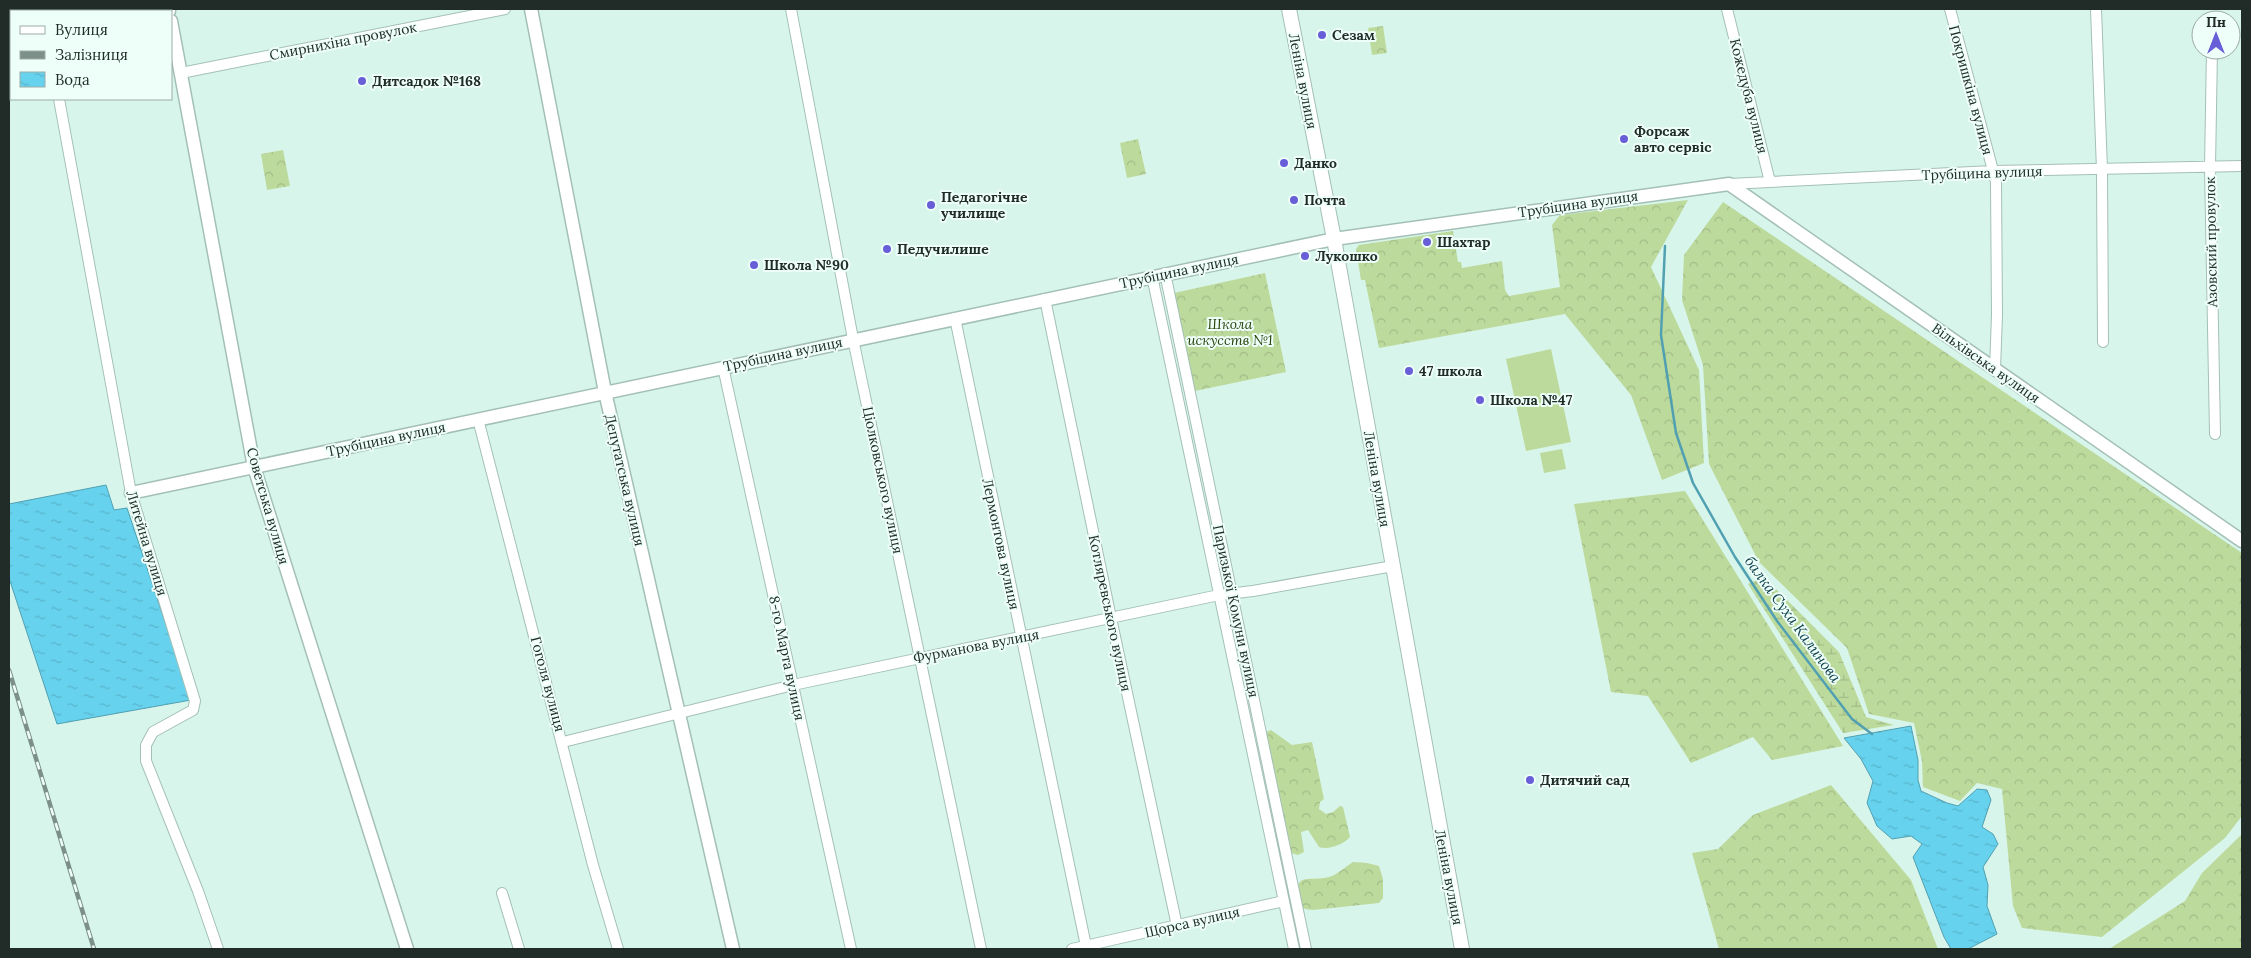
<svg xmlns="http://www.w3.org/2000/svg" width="2251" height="958" font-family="Lora,serif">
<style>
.forest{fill:url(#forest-crowns)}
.wetland{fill:url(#wetland-marsh)}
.pitch{fill:#bdda9d}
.water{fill:url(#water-ripples);stroke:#51a0b2}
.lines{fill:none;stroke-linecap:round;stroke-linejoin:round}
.stream{stroke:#51a0b2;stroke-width:2.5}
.minor-casing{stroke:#a4c0b6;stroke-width:12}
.tertiary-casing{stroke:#a4c0b6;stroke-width:15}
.secondary-casing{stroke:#a4c0b6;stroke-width:16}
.minor{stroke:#fff;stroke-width:10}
.tertiary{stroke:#fff;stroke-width:12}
.secondary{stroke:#fff;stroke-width:14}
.rail-casing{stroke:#7c9089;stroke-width:4.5}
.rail{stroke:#eefff9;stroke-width:2.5;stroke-dasharray:8;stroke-linecap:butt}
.poi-dot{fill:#685fd8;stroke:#eefff9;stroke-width:2}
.labels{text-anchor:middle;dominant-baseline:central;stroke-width:4;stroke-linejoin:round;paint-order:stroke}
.poi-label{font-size:14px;font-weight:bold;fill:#212c28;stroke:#eefff9;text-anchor:start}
.street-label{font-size:14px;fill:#212c28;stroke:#eefff9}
.park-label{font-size:14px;font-style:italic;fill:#2b410b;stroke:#eefff9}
.water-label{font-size:15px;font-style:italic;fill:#0f414c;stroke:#eefff9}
</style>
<defs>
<pattern id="forest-crowns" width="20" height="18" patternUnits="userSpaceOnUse" patternTransform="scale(1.25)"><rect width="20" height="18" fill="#bdda9d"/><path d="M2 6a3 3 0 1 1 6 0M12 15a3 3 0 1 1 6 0" fill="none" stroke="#a2bb87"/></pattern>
<pattern id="wetland-marsh" width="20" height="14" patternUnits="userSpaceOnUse" patternTransform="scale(1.25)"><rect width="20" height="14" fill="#bdda9d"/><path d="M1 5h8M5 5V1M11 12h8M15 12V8" fill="none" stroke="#a2bb87"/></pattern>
<pattern id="water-ripples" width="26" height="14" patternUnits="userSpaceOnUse" patternTransform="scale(1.25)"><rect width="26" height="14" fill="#66d2ed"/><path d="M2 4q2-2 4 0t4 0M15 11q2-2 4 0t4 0" fill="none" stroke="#58b4cb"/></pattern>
</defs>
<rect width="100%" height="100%" fill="#d8f5eb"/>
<path class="forest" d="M1383 26 1387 53 1372 55 1368 28Z
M1138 139 1146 174 1127 178 1120 143Z
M283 150 290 186 267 190 261 154Z
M1688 200 1651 267 1699 370 1704 463 1662 480 1631 395 1565 314 1379 348 1365 280H1361L1356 249 1359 245 1453 231 1458 262H1461L1462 268 1502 261 1505 290 1509 296 1560 287 1552 225 1560 215Z
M1723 202 2242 553V816L2225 838 2102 937 2022 928 2013 906 2002 789 1977 783 1960 801 1923 787 1922 761 1914 723 1869 714 1847 648 1759 562 1709 464 1703 365 1682 300 1684 255Z
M1265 273 1286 372 1195 391 1174 293Z
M1685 491 1843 746 1772 760 1753 737 1691 763 1648 696 1611 692 1574 504Z
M1271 730 1292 745 1312 742 1324 799 1320 802 1319 809 1326 814 1333 812 1340 806 1343 807 1350 837C1343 845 1329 850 1319 847L1308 830 1301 832 1304 852 1298 855 1291 853 1264 733Z
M1831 785 1911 880 1938 949H1719L1692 853 1718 849 1753 815Z
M2242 834V949H2109L2185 901 2202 873Z
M1353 862 1367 863 1379 866 1383 879V898L1379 903 1313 910 1305 909 1299 904C1291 868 1311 884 1332 876 1339 873 1346 866 1353 862Z"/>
<path class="wetland" d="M1764 577 1839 652 1866 717 1894 725 1843 733 1748 584Z"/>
<path class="pitch" d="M1551 349 1571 442 1526 451 1506 359Z
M1562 449 1566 469 1544 473 1540 453Z"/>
<path class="water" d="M106 485 114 510 127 508 191 700 57 724 9 578V504Z
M1911 726 1918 760V780L1921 791 1947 803 1958 806 1977 789 1987 790 1991 800 1982 827 1993 834 1998 844 1983 867 1988 885 1987 906 1997 934 1968 949H1951L1944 937 1913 857 1922 844 1911 836 1892 839 1877 826 1867 803 1873 781 1861 759 1844 738Z"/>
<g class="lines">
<path class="stream" d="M1665 246 1661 335 1676 433 1693 483 1735 557 1777 621 1852 719 1872 734"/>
<defs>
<path id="minor" d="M42 9V11
M791 9 853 339 981 949
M1727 9 1770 182
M1950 9 1996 182 1997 315 1995 369
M2096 9 2102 170 2103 342
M2212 50 2210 167 2215 434
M181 73 505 9
M59 99 131 493 195 701 193 710 153 732 146 745V761L198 891 218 949
M1729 184 1993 171 2242 166
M1165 273 1306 949
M1152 276 1294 949
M1045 299 1111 618 1177 926
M955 318 1086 946
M723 367 851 949
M478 419 593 865 618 949
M563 742 793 685 1219 595 1253 591 1393 566
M502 893 519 949
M1072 949 1284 901"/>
<path id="tertiary" d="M169 9V11
M531 9 605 392 733 949
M171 21 254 467 407 949
M131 493 1334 239 1729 184 2242 541"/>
<path id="secondary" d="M1289 9 1334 239 1462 949"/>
</defs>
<use href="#minor" class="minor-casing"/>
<use href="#tertiary" class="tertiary-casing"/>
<use href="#secondary" class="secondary-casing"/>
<use href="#minor" class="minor"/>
<use href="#tertiary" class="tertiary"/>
<use href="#secondary" class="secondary"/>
<defs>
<path id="rail" d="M9 670 94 949"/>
</defs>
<use href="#rail" class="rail-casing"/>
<use href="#rail" class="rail"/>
</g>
<g class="poi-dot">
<circle cx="1322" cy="35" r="5"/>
<circle cx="362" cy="81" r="5"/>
<circle cx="1624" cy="139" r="5"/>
<circle cx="1284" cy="163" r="5"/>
<circle cx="1294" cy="200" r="5"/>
<circle cx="931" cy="205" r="5"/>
<circle cx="1427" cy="242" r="5"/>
<circle cx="887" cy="249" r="5"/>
<circle cx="1305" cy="256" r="5"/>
<circle cx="754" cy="265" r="5"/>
<circle cx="1409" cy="371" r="5"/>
<circle cx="1480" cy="400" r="5"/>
<circle cx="1530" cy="780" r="5"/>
</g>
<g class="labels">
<g class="poi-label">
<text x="1332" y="35">Сезам</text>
<text x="372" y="81">Дитсадок №168</text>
<text x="1634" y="131">Форсаж<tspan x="1634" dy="16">авто сервіс</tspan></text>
<text x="1294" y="163">Данко</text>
<text x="941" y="197">Педагогічне<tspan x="941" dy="16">училище</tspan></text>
<text x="1304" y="200">Почта</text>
<text x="1437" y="242">Шахтар</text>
<text x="897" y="249">Педучилише</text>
<text x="1315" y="256">Лукошко</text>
<text x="764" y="265">Школа №90</text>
<text x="1419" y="371">47 школа</text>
<text x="1490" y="400">Школа №47</text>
<text x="1540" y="780">Дитячий сад</text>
</g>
<g class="street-label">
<text transform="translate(343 41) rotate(-11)">Смирнихіна провулок</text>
<text transform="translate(1303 81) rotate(79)">Леніна вулиця</text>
<text transform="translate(1971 90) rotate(75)">Покришкіна вулиця</text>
<text transform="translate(1749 96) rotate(76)">Кожедуба вулиця</text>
<text transform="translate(1982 173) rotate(-2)">Трубіцина вулиця</text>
<text transform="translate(1578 204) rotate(-8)">Трубіцина вулиця</text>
<text transform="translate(2211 242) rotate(-91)">Азовский провулок</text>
<text transform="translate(1179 271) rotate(-12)">Трубіцина вулиця</text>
<text transform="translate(783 354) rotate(-12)">Трубіцина вулиця</text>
<text transform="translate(1986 363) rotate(35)">Вільхівська вулиця</text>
<text transform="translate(386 439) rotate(-12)">Трубіцина вулиця</text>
<text transform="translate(1377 479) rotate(80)">Леніна вулиця</text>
<text transform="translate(625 480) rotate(77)">Депутатська вулиця</text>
<text transform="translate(883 480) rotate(78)">Ціолковського вулиця</text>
<text transform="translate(268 506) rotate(74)">Советська вулиця</text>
<text transform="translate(147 543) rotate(73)">Литейна вулиця</text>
<text transform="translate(1001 544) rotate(78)">Лермонтова вулиця</text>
<text transform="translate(1236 611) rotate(78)">Паризької Комуни вулиця</text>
<text transform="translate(1110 613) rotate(78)">Котляревського вулиця</text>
<text transform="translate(976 646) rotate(-11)">Фурманова вулиця</text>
<text transform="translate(787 658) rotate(78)">8-го Марта вулиця</text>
<text transform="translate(548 684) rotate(75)">Гоголя вулиця</text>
<text transform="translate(1449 877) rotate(79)">Леніна вулиця</text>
<text transform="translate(1192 922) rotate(-13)">Щорса вулиця</text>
</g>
<g class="park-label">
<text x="1230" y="324">Школа<tspan x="1230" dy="16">искусств №1</tspan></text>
</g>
<g class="water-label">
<text transform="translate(1793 619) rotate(54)">балка Суха Калинова</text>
</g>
</g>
<rect width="2251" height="958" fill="none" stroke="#212c28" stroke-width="20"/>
<rect x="10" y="10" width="162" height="90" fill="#eefff9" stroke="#9caba5"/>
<rect x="20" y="26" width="25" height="8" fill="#ffffff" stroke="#9caba5"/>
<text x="55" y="35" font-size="15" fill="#212c28">Вулиця</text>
<rect x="20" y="51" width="25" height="8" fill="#7c9089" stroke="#9caba5"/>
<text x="55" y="60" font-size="15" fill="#212c28">Залізниця</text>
<rect x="20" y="72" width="25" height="15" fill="url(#water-ripples)" stroke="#9caba5"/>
<text x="55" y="85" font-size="15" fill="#212c28">Вода</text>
<g transform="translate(2216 35)"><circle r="24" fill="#eefff9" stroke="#9caba5"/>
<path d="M0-4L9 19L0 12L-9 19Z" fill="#685fd8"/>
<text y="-8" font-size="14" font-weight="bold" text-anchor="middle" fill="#212c28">Пн</text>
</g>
</svg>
